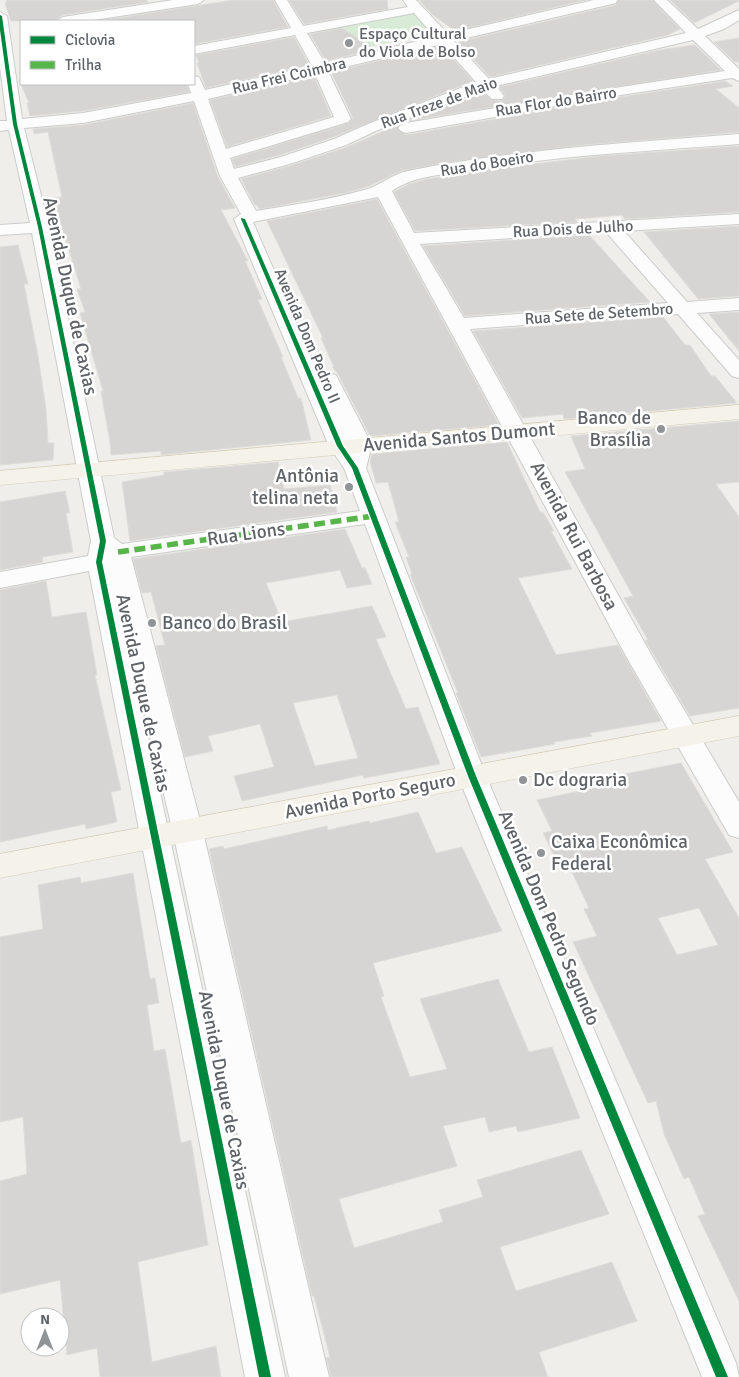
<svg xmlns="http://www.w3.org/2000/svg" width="739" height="1377" font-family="Signika,sans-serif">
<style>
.green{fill:#d8ebd6}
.building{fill:#d6d5d3;stroke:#deddd9;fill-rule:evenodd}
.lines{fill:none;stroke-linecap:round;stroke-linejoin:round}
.minor-casing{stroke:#cbcccc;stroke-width:2}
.major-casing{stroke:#d7ceb8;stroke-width:1}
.minor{fill:#fdfcfc;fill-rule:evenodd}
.major{fill:#f4f2e9;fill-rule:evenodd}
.quiet{stroke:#58b549;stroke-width:5.5;stroke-dasharray:11 5.5;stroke-linecap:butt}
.cycleway-casing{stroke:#fff;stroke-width:3}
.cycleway{fill:#00873e;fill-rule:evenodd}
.poi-dot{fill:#919496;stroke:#fff;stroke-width:2}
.labels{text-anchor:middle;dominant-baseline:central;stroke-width:5;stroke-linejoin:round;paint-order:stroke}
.far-poi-label{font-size:16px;fill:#5f6368;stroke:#fff;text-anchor:start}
.far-street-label{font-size:16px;fill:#5f6368;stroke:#fff}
.street-label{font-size:19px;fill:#5f6368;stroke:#fff}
.poi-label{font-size:19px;fill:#5f6368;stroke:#fff;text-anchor:start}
</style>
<rect width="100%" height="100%" fill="#efeeea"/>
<path class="green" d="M413 13 433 33 326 57 308 32Z"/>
<path class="building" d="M6 0H146L148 2 63 15 54 21H11L5 3 7 2Z
M234 0H273L288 27 194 44V21H98Z
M289 0H387L388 9 304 24Z
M419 0H586L455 31 432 14Z
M619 0H652L680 29 668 35 490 77 458 42 616 5Z
M670 0H739V1L694 23Z
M342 28 375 49 326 61 310 34Z
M294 37 309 65 206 88 197 63H199L196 55Z
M739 38V62H735L714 42Z
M695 45 721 70 407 121 483 92 491 100 502 101 506 96 499 87 659 50Z
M441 46 473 81 333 137 280 155 235 167 232 159 349 123 353 118 331 72Z
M314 76 331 116 227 147 210 100Z
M725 81 733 86 716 89 739 108V132L573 146 449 162 401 171 369 186 350 192 260 209 257 205H255L241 179 293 165 347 147 400 124 397 129 406 135 595 101Z
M21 84H186L189 92 83 111 30 116 27 103H29Z
M193 103 218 177 235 208 221 210 248 261H245L262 299 258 300 283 357H281L298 398H301L311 440 161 455V451L111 455 110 442 101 392 103 391 80 313 85 312 77 289H81L53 198 62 197 48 132 34 134 33 129 83 125Z
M739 146V212L625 219 622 215 575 219 577 222 415 231 394 192 409 184 427 179 499 168 601 156Z
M377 199 499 425 370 436 338 374 332 367H334L321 338H323L267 221Z
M739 226V296L698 299 644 232Z
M589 235 650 302 465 316 423 246Z
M18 245 28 284H24L38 356 46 409 48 443H54L53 460 0 465V247Z
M739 312V351L709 314Z
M663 317 685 345H690L711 376H715L737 403 564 419 563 414 522 418 473 331Z
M739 421V482L716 484 739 517V708L690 716 645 640H648L624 598 633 596 565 472 585 469 571 436Z
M507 442 540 512H543L554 531H551L572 569 518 578 556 655 618 645 661 721 590 733 592 736 554 742 555 744 481 757 456 693H458L410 574H412L406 557H409L395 522H399L388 482 376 483 370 461 372 454Z
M278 462 284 489 330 485 337 512 130 541 122 482 164 475V472Z
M65 491 70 513H66L73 552 42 557 43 562 0 570V502Z
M345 529 362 568H365L372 584 347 588 340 570 266 583 282 622 372 606 386 637 376 639 406 709 418 707 440 764 364 778 363 775 242 801 234 776 274 767 260 724 208 736 213 751 185 757 156 646 165 645 151 592 142 593 133 559ZM337 695 358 758 315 766 293 703Z
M46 581 52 617 86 612 97 675H95L121 790 111 792 117 822 86 829 85 824 0 842V590Z
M681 763 733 852 705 859 739 918V1301L698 1216 705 1214 689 1177 684 1179 664 1134 656 1101 648 1103 573 942 597 936 584 909 589 908 571 870 562 872 543 833 552 831 537 800 609 785 605 778ZM699 908 718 945 677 955 658 918Z
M418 812 436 853 462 847 502 931 373 963 384 996 381 997 410 1077 447 1069 420 999 498 979 529 1052 552 1047 580 1118 518 1132 516 1126 489 1132 485 1117 443 1126 457 1166 339 1199 354 1248 443 1222 439 1210 483 1197 477 1180 581 1150 609 1214 500 1247 516 1291 612 1262 637 1321 539 1352 548 1377H331L326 1358 330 1357 314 1296H312L209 849 223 846 224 849 327 826 328 830 369 821 370 823Z
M133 873 150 979 155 978 159 1003 147 1005 154 1051 165 1049 181 1143 191 1140 208 1245 138 1262 152 1362 216 1346 221 1377H100L97 1348 67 1355 60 1280 0 1294V1181L27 1174 23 1117 0 1122V937L43 929 38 885 80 877 81 883Z"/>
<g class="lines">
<defs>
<path id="minor" d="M173 0H204L198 4 87 21H56L63 17Z
M275 0H287L303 26 408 7 403 0H416L448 34 594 0H617L616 3 454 41 489 79 686 33 654 0H667L698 29 739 10V20L724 29 705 36 739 69V81L732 78 595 99 406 133 401 131 398 128 401 125 406 123 595 91 725 71 693 40 496 86 504 96 502 99H492L483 90 378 130 346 145 293 163 238 178 256 211C292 205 329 200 364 190 380 186 392 174 408 171 517 149 629 143 739 134V144C647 151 555 156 465 171 440 175 413 176 392 191L414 233 739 214V224L624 231 687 302 739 298V310L697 313 739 360V378L732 376 678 314 470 329 652 656 739 802V838L729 835 626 656 378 197 253 222 320 377 329 373 336 375 372 445 366 468 486 776 736 1363 739 1377H702L458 776 365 524 131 557 203 832 329 1377H289L173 832 129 647 285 1377H245L89 571 0 588V572L88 556 91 541 32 233 0 235V225L30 223 9 130 0 131V121H7L0 67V12L7 16 22 119 83 113 191 93 188 84H194V76L199 77 205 90 312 66 295 35 194 54V46L291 28ZM414 13 435 37 325 63 307 33ZM442 44 476 82 368 124 334 139 281 157 234 169 230 158 348 122 351 119 328 71ZM315 74 334 117 226 149 208 99ZM194 101 220 176 241 214 234 219 329 446 344 468 360 511 122 544 114 538 49 227 24 128 83 123ZM606 232 668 303 464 318 420 244Z"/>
<path id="major" d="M739 405V419L0 485V471Z
M739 716V736L0 878V854Z"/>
</defs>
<use href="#minor" class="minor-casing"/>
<use href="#major" class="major-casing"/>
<use href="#minor" class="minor"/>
<use href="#major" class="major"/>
<path class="quiet" d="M118 552 374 516"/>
<defs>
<path id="cycleway" d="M0 15 2 16 17 124 42 227 106 541 102 562 271 1377H259L96 562 100 541 38 227 13 124 0 30Z
M241 218 245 219 343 446 358 468 476 776 728 1377H716L468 776 352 468 337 446 241 219Z"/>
</defs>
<use href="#cycleway" class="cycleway-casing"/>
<use href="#cycleway" class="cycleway"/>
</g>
<g class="poi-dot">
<circle cx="349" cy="43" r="5"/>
<circle cx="661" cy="429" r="5"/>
<circle cx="349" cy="487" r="5"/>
<circle cx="152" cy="623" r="5"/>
<circle cx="523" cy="780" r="5"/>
<circle cx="541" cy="853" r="5"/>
</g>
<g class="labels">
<g class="far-poi-label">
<text x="359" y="34">Espaço Cultural<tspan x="359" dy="18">do Viola de Bolso</tspan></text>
</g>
<g class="far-street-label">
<text transform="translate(289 76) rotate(-13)">Rua Frei Coimbra</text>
<text transform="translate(556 102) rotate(-9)">Rua Flor do Bairro</text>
<text transform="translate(439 103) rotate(-20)">Rua Treze de Maio</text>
<text transform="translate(487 164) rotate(-9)">Rua do Boeiro</text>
<text transform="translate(573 229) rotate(-3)">Rua Dois de Julho</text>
<text transform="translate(599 314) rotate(-4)">Rua Sete de Setembro</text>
<text transform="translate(307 336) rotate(67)">Avenida Dom Pedro II</text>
</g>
<g class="street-label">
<text transform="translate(70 296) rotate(78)">Avenida Duque de Caxias</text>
<text transform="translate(459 437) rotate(-5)">Avenida Santos Dumont</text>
<text transform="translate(246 534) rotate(-8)">Rua Lions</text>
<text transform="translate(574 536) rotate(62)">Avenida Rui Barbosa</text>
<text transform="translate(143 693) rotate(78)">Avenida Duque de Caxias</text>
<text transform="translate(370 796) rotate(-11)">Avenida Porto Seguro</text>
<text transform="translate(549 918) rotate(67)">Avenida Dom Pedro Segundo</text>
<text transform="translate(224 1090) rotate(79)">Avenida Duque de Caxias</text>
</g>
<g class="poi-label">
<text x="651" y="418" text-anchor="end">Banco de<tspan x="651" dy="22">Brasília</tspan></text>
<text x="339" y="476" text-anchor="end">Antônia<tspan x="339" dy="22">telina neta</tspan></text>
<text x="162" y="623">Banco do Brasil</text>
<text x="533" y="780">Dc dograria</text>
<text x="551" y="842">Caixa Econômica<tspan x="551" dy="22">Federal</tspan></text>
</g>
</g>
<rect x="20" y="20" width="175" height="65" fill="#ffffff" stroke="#bfc1c3"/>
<rect x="30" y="36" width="25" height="8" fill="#00873e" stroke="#bfc1c3"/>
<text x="65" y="45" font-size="15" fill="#5f6368">Ciclovia</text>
<rect x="30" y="61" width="25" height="8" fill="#58b549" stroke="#bfc1c3"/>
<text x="65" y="70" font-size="15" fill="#5f6368">Trilha</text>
<g transform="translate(45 1332)"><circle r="24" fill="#ffffff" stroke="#bfc1c3"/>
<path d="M0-4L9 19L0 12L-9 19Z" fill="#919496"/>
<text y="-8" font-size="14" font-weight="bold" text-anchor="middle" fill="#5f6368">N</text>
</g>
</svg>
